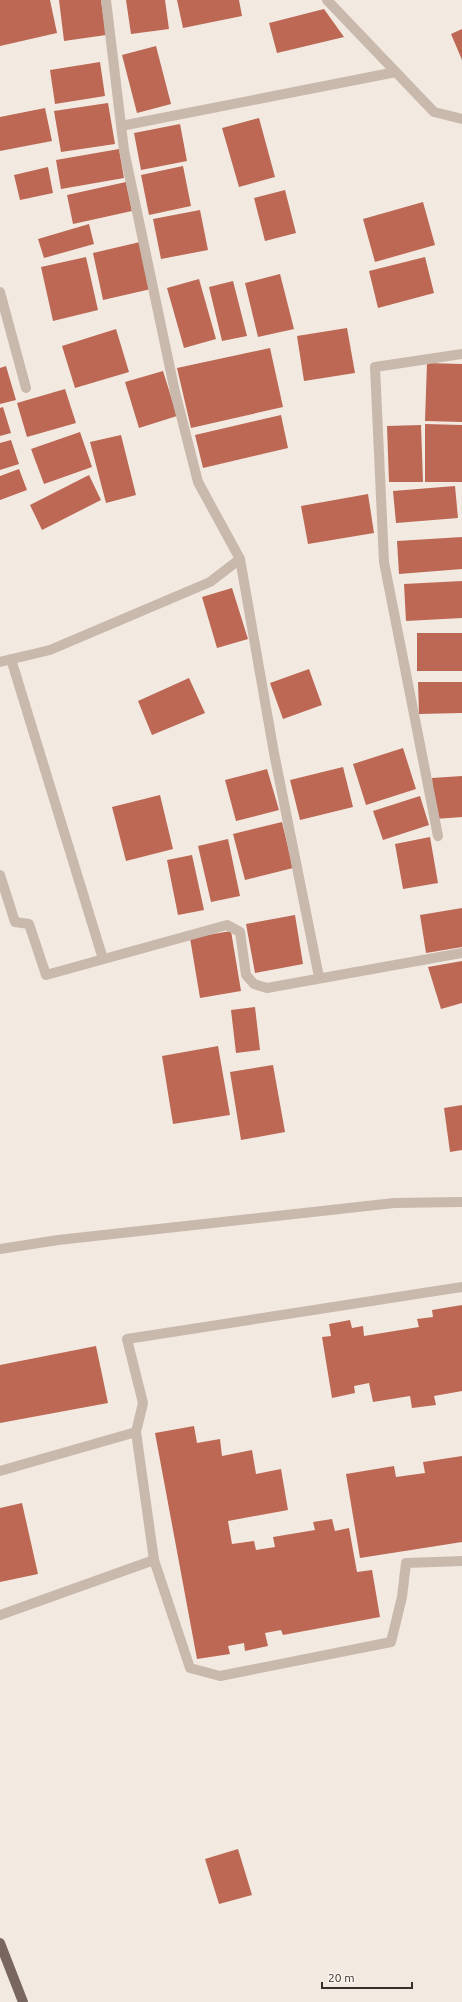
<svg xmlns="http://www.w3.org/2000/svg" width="462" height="2002" font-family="Ubuntu,sans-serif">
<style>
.building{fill:#bc6854}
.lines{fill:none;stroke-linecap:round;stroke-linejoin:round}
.minor{stroke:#c9b9ad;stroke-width:10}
.major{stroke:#79665e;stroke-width:10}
</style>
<rect width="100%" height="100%" fill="#f2e9e1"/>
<path class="building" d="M0 0H50L57 33 0 46Z
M59 0H101L106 35 64 41Z
M126 0H165L169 29 131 34Z
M177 0H239L242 16 183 28Z
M324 9 344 37 277 53 269 23Z
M462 29V60L451 34Z
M156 46 171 104 137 113 122 55Z
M100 62 105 96 55 104 50 70Z
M108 103 115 144 61 152 54 111Z
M45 108 52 141 0 151V117Z
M259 118 275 177 239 187 222 128Z
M180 124 187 161 141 170 134 133Z
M119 149 124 178 61 189 56 160Z
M183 166 191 206 149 215 141 175Z
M48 167 53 193 20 200 14 175Z
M126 182 132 211 73 224 67 195Z
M285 190 296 233 265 241 254 198Z
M423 202 435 245 375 262 363 219Z
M200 210 208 250 161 259 153 219Z
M89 224 94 244 44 258 38 239Z
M140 242 151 289 103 300 93 253Z
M86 257 98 310 53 321 41 267Z
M425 257 434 293 378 308 369 271Z
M280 274 294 329 258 337 245 283Z
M199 279 216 339 184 348 167 288Z
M233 281 247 336 222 341 209 287Z
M347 328 355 373 304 381 297 336Z
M116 329 129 372 75 388 62 346Z
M270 348 283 407 191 428 177 368Z
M427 363 462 364V422L425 421Z
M6 366 16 400 0 404V368Z
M163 371 177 416 139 428 125 382Z
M65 389 76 423 27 437 17 403Z
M3 407 11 433 0 436V408Z
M281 415 288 448 203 468 195 435Z
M425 424 462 425V482H425Z
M421 425 423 482H389L387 426Z
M80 432 92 467 44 484 31 449Z
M121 435 136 495 106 503 90 442Z
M11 440 19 464 0 470V443Z
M19 469 27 490 0 500V476Z
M89 475 101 500 42 530 30 505Z
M455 486 458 518 396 523 393 491Z
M368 494 374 533 308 544 301 506Z
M462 537V569L399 574 397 541Z
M462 581V618L406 621 404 584Z
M232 588 248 639 217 648 202 597Z
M417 633H462V671H417Z
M309 669 322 705 283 719 270 683Z
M189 678 205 713 152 735 138 701Z
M418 682H462V713L419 714Z
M403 748 416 789 366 805 353 764Z
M343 767 353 807 300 820 290 780Z
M267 769 279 810 236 821 225 780Z
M462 776V817L435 819 432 778Z
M160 795 173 849 126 861 112 807Z
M420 796 429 825 383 840 373 811Z
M282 822 293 868 245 880 233 834Z
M430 837 438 883 403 889 395 844Z
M228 839 240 896 211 902 198 846Z
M192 855 204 910 178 915 167 860Z
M462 908V947L426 953 420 915Z
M295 915 303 964 255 973 246 924Z
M231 931 241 991 200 998 190 938Z
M462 961V1003L441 1009 428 967Z
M255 1007 260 1050 236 1053 231 1010Z
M218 1046 230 1115 173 1124 162 1056Z
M273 1065 285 1132 241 1140 230 1072Z
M462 1105V1150L450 1152 444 1108Z
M462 1305V1391L434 1396 436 1405 412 1408 410 1396 373 1402 369 1383 354 1386 355 1393 332 1398 322 1337 331 1336 329 1324 350 1320 352 1328 363 1326 364 1336 419 1327 417 1319 433 1317 432 1310Z
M96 1346 108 1403 0 1423V1365Z
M194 1426 197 1443 220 1439 222 1456 252 1450 256 1474 281 1469 288 1510 228 1521 232 1544 254 1541 256 1550 275 1547 273 1537 315 1530 313 1522 332 1519 335 1531 349 1528 357 1572 372 1570 380 1617 283 1635 281 1630 265 1633 268 1646 245 1651 244 1643 228 1646 230 1654 197 1659 155 1433Z
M462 1456V1542L360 1558 346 1474 394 1466 396 1477 425 1473 423 1462Z
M22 1503 38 1574 0 1582V1508Z
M238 1849 252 1895 219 1904 205 1859Z"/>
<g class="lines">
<path class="minor" d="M327 0 434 112 462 119
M121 126 396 72
M0 292 26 388
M240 559 274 753 319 977
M11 659 103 959
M0 662 50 650 210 582 240 559 198 482 175 392 124 150 106 0
M438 836 384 562 375 367 462 354
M0 875 15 922 29 924 46 975 227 925 240 932 246 975 254 984 267 988 462 953
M0 1249 58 1240 394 1203 462 1202
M136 1432 154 1560 190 1668 220 1676 391 1642 402 1597 406 1563 462 1561
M0 1471 136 1432 143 1403 127 1339 462 1287
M0 1615 154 1560"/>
<path class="major" d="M0 1943 23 2002"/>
</g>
<path d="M322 1982v6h90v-6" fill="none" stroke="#382f2b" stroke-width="2"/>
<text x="328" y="1982" font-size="12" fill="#382f2b" stroke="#f9f3ed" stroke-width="3" paint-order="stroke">20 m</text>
</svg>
